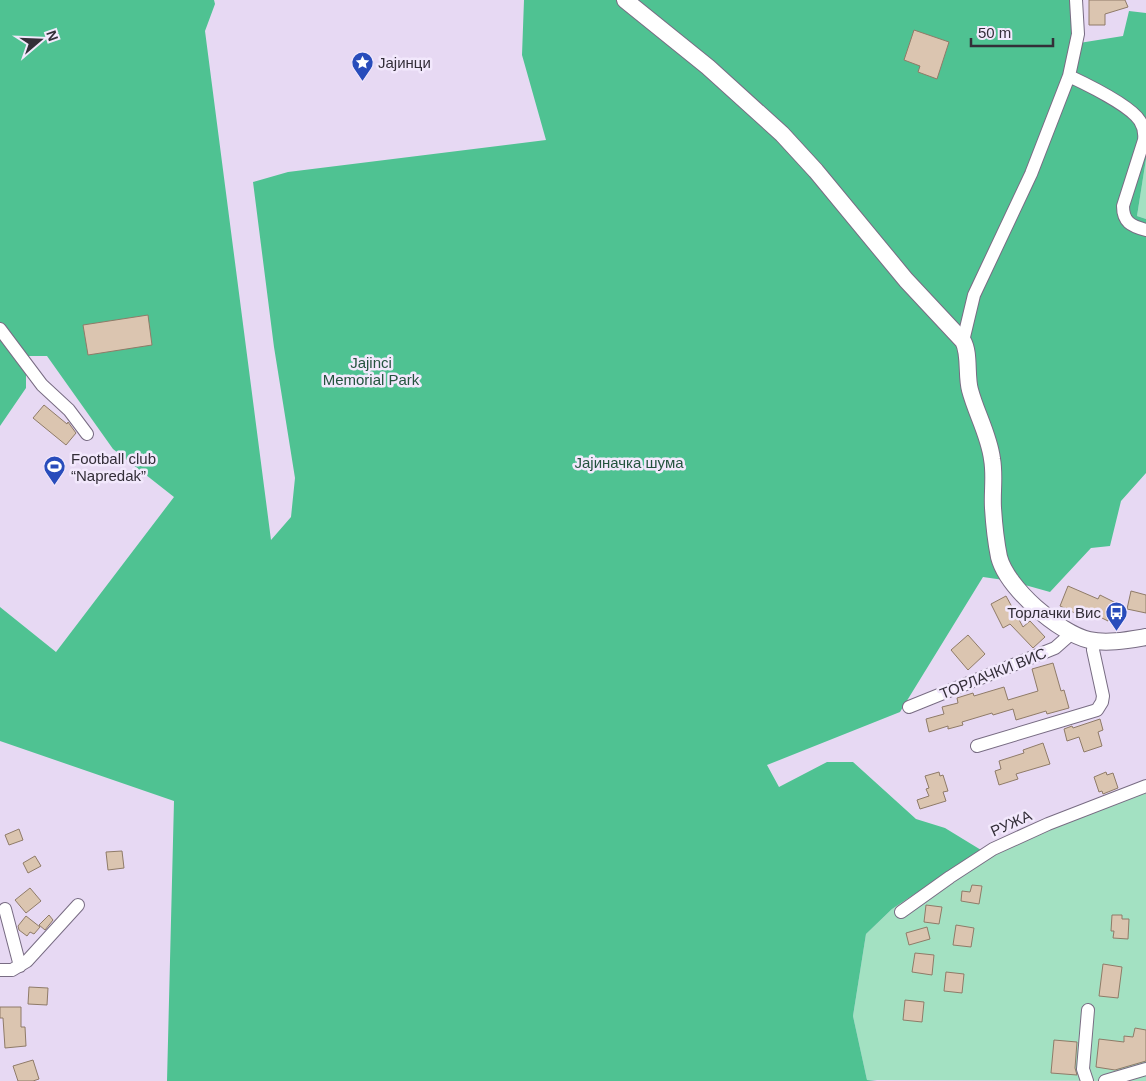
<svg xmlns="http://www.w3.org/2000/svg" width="1146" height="1081" viewBox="0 0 1146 1081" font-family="Helvetica,sans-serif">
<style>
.green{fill:#a3e1c2}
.forest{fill:#4fc292}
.building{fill:#dbc5b0;stroke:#8f7b68}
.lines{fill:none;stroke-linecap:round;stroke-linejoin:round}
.minor-casing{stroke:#786c83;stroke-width:14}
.tertiary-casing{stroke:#786c83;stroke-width:18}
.minor{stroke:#fff;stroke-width:12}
.tertiary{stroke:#fff;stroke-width:16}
.labels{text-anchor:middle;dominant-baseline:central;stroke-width:5;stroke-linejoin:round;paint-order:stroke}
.poi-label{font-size:15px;fill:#332e38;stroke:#f2e8fc;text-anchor:start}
.park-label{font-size:15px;fill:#24533e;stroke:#f2e8fc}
.street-label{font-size:15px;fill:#332e38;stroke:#f2e8fc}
</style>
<rect width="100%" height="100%" fill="#e7d9f3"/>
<path class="green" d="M1146,159V219L1137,216Z
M1146,787V1081L867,1080L853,1016L866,934L892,909L925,886L993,849Z"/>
<path class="forest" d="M0,0H214L215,4L205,31L271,540L291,517L295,478L274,347L253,182L288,172L546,140L522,55L524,0H1071L1073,44L1123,36L1129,11L1146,13V159L1137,216L1146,219V473L1121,501L1110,546L1091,548L1050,592L1011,581L983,577L900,712L767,765L779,787L827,762H853L916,819L945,828L981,850L892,909L866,934L853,1016L867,1080L877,1081H167L174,801L0,741V607L56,652L174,497L113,449L47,356H26V388L0,426Z"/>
<path class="building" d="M1089,0H1125L1128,7L1105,14V25H1089Z
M914,30L949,42L937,79L918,72L920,66L904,60Z
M148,315L152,345L88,355L83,325Z
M44,405L67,424L68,422L76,433L66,445L33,418Z
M1068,586L1098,599L1100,595L1116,603L1108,621L1080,607L1077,614L1060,606Z
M1131,591L1146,595V613L1127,609Z
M1006,596L1023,627L1030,621L1045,637L1033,648L1010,624L1003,628L991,604Z
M968,635L985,654L968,670L951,650Z
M1053,663L1061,691L1064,690L1069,708L1047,714L1046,711L1016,720L1013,709L993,715L992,713L962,722L963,725L948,729V726L929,732L926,719L944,714L942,707L958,703L957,698L973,693L974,696L1004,687L1008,700L1038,691L1032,669Z
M1100,719L1103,730L1098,732L1102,746L1084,752L1079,737L1067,741L1064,729L1072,726L1073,728Z
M1043,743L1050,764L1016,774L1018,779L999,785L995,771L1001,769L999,761L1024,753L1023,750Z
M939,772L940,776L943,775L948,791L943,792L946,801L920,809L917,800L929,796L926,789L929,788L925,776Z
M1106,772L1107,775L1113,773L1118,788L1103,794L1102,791L1099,792L1094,777Z
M19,829L23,840L9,845L5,835Z
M122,851L124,868L108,870L106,852Z
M35,856L41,866L28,873L23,863Z
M972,885L982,886L979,904L961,901L962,891L970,892Z
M30,888L41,901L26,913L15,900Z
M926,905L942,907L939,924L924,922Z
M49,915L53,920L45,930L39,925Z
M1112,915H1122V919H1129L1128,939L1113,938L1114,931H1111Z
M26,916L40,927L34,934L30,932L27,936L19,930L18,926Z
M956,925L974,928L971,947L953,945Z
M927,927L930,939L909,945L906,933Z
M915,953L934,955L932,975L912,972Z
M1103,964L1122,967L1118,998L1099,996Z
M946,972L964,974L962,993L944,991Z
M29,987L48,988L47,1005L28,1004Z
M905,1000L924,1002L922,1022L903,1020Z
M0,1007H21V1027H25L26,1046L5,1048L3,1018H0Z
M1135,1028L1146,1030V1061L1115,1070L1096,1067L1099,1039L1124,1042V1036L1133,1037Z
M1054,1040L1077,1042L1075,1068L1077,1075L1051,1073Z
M33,1060L39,1079L33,1081H18L13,1066Z"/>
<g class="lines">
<defs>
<path id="minor" d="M1069,76C1086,84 1131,106 1140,121C1143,126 1145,133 1144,140L1123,206C1123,222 1131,226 1146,230
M0,329L42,385L69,410L87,434
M963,341L974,295L1031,174L1069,76L1078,34L1076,0
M909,707L1055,648L1072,633
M977,746L1097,710L1102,702L1103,696L1093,650L1094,641
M5,909L20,966
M901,912L950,877L993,849L1048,824L1146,786
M0,970H12L27,961L78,905
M1087,1081L1083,1069L1088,1010
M1105,1081L1146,1069"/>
<path id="tertiary" d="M625,0L708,67L782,134L816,171L906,280L963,341C970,353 966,376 970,390C976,413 989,435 992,459C995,475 992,492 993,508C994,524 996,542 999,557C1007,588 1059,633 1089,640C1107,644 1128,640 1146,637"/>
</defs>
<use href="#minor" class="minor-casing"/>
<use href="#tertiary" class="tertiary-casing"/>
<use href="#minor" class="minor"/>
<use href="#tertiary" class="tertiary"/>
</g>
<defs>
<symbol id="sight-pin" viewBox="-11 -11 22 30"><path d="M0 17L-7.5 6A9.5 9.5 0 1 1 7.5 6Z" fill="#284cbb" stroke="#f2e8fc"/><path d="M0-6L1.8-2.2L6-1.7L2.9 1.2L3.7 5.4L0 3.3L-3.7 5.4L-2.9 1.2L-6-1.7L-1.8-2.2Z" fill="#fff"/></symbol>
<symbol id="stadium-pin" viewBox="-11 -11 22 30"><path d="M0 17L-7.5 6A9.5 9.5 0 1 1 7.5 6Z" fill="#284cbb" stroke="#f2e8fc"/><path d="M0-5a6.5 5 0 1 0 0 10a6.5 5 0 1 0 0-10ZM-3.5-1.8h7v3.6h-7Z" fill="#fff"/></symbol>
<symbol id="bus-pin" viewBox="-11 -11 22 30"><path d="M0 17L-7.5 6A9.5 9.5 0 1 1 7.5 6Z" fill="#284cbb" stroke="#f2e8fc"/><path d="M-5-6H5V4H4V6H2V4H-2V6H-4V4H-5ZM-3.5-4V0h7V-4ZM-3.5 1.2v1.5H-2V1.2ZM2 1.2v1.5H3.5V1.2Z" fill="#fff"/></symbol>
</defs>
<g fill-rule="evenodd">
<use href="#sight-pin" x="350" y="50" width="25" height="34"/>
<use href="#stadium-pin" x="42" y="454" width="25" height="34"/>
<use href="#bus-pin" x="1104" y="600" width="25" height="34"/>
</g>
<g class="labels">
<g class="poi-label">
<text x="378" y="62">Јајинци</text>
<text x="71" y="458">Football club<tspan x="71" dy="17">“Napredak”</tspan></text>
<text x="1101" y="612" text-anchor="end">Торлачки Вис</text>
</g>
<g class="park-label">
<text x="371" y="362">Jajinci<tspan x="371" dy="17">Memorial Park</tspan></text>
<text x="629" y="462">Јајиначка шума</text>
</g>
<g class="street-label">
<text transform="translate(993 673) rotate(-22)">ТОРЛАЧКИ ВИС</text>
<text transform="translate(1011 823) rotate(-24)">РУЖА</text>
</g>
</g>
<g transform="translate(40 40) rotate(71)" stroke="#f2e8fc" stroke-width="4" paint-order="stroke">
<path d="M0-4L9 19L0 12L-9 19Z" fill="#332e38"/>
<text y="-8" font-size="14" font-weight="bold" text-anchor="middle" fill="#332e38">N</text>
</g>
<path d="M971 38v8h82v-8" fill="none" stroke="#332e38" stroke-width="2.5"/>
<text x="978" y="38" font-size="15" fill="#332e38" stroke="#f2e8fc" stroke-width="4" paint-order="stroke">50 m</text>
</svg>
